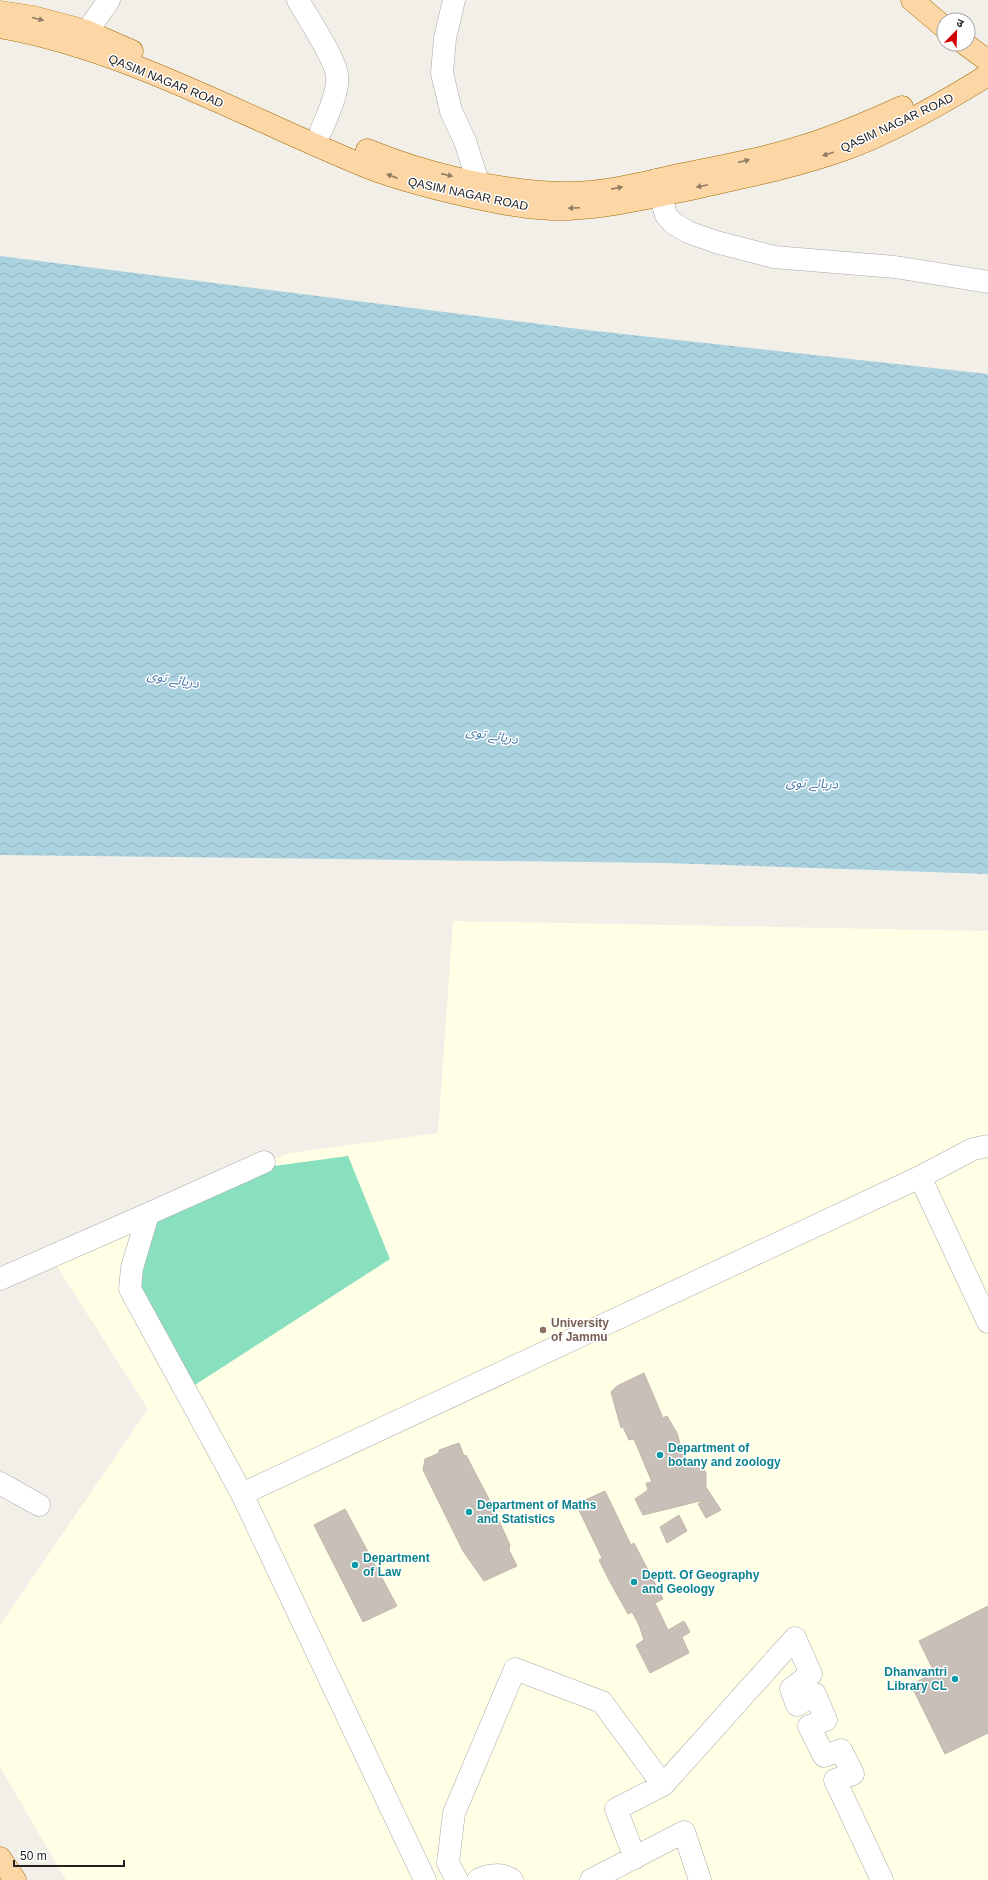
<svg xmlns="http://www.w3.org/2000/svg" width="988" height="1880" viewBox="0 0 988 1880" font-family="Arial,'Noto Sans Arabic','Noto Sans Devanagari',sans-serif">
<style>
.education{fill:#ffffe5}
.pitch{fill:#88e0be}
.water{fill:url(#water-waves)}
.building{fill:#c7bfb8;stroke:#c4b6ab}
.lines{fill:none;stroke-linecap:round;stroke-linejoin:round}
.minor-casing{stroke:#a9a9a9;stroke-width:23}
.major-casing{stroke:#a06b00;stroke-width:23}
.minor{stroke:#fff;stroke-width:22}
.major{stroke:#fcd6a4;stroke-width:22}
.oneway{fill:#8f7c63}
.education-dot{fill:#8d6e63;stroke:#fff;stroke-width:1.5}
.culture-dot{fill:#0f9aa8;stroke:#fff;stroke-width:1.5}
.labels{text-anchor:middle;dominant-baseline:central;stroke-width:3;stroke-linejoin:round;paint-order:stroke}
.street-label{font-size:12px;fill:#222;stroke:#fff}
.education-label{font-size:12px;font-weight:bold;fill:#785e54;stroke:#fff;text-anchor:start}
.culture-label{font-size:12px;font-weight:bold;fill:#0d838f;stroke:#fff;text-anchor:start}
.water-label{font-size:13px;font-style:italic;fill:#4a7aab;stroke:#fff}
</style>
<defs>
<pattern id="water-waves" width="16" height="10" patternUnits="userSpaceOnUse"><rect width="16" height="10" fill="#aad3df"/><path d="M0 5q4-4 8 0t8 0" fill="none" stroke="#92b5bf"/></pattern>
</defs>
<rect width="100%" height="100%" fill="#f2efe9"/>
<path class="education" d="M453,921L988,931V1880H66L0,1767V1625L148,1409L47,1251L132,1209L290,1153L438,1133Z"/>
<path class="pitch" d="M348,1156L390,1259L184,1392L119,1284L138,1220L274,1166Z"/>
<path class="water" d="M0,256L587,330L988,374V874L666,863L0,855Z"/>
<path class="building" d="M644,1373L663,1418L667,1416L677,1433L686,1465L695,1462L696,1464L700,1463L706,1473V1487L721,1510L706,1518L698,1504L704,1500L643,1515L635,1499L648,1490L646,1483L652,1482L634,1439L629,1440L623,1427L621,1428L611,1392L617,1386Z
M459,1443L464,1456L466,1455L492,1505L510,1545L509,1550L517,1566L484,1581L463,1551L423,1470L425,1459L439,1453V1450Z
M605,1491L631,1545L634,1543L663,1599L655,1603L668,1630L684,1621L690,1632L682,1637L689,1653L650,1673L636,1645L644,1640L639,1625L632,1612L628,1614L610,1582L599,1560L602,1558L576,1504Z
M345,1509L397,1606L363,1622L314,1525Z
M679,1515L687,1531L667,1543L660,1527Z
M988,1606V1733L945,1754L911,1685L934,1672L919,1641Z"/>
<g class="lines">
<defs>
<path id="minor" d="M298,0C307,17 336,59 337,76C339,92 327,116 321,131
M454,0L445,38L442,73L451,111L465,141L478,182
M77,46L109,0
M656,180L666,215L673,223L688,232L716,242L774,257L895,267L988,282
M920,1177L973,1149L988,1146
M148,1214L264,1162
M0,1279L148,1214L132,1268L130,1289L242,1494
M0,1483L39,1505
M663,1785L795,1638L811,1674L791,1689L797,1705L815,1694L826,1720L809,1726L824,1756L841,1750L853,1774L835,1780L882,1880
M425,1880L242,1494L920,1177L988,1322
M457,1880L448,1863L454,1813L515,1669L602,1702L663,1785L616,1809L635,1858
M478,1880C488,1874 503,1873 512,1880
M591,1880L684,1832L700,1880"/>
<path id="major" d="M912,0L944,27
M0,12L33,17L86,31L132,51
M0,27C127,49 248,119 367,167C400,180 433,188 468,196C495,202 523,208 551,209C596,210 641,199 686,190C739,178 792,168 843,150C893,132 943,103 988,75
M965,44L988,61
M367,150C425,174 504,193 567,193C603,193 639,184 674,176C718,167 764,159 807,145C839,135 871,121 902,107
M0,1858L15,1880"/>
</defs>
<use href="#minor" class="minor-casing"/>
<use href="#major" class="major-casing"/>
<use href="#minor" class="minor"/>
<use href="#major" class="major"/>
</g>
<defs><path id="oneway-solid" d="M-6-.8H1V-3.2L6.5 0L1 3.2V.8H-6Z"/></defs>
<g class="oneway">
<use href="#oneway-solid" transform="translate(38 19) rotate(14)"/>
<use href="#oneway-solid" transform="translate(828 154) rotate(163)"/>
<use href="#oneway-solid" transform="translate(744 161) rotate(-13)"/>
<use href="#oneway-solid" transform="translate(447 175) rotate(13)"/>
<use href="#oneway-solid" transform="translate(392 176) rotate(-159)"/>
<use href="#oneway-solid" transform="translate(702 186) rotate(168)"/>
<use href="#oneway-solid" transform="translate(617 188) rotate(-11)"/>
<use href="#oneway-solid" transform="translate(574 208) rotate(178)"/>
</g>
<circle class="education-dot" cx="543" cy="1330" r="4"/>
<g class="culture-dot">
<circle cx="660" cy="1455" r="4"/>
<circle cx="469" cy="1512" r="4"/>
<circle cx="355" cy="1565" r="4"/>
<circle cx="634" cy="1582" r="4"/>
<circle cx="955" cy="1679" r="4"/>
</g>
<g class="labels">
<g class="street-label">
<text transform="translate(166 81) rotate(22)">QASIM NAGAR ROAD</text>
<text transform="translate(897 123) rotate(-25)">QASIM NAGAR ROAD</text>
<text transform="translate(468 194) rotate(12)">QASIM NAGAR ROAD</text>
</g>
<g class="education-label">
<text x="551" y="1323">University<tspan x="551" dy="14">of Jammu</tspan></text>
</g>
<g class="culture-label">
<text x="668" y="1448">Department of<tspan x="668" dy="14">botany and zoology</tspan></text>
<text x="477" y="1505">Department of Maths<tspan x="477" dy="14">and Statistics</tspan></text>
<text x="363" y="1558">Department<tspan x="363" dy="14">of Law</tspan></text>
<text x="642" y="1575">Deptt. Of Geography<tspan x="642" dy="14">and Geology</tspan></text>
<text x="947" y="1672" text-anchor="end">Dhanvantri<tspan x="947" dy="14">Library CL</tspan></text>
</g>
<g class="water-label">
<text transform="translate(173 679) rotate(10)">دریائے توی</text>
<text transform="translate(492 735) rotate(10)">دریائے توی</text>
<text transform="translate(812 783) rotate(2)">دریائے توی</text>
</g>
</g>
<g transform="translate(956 32) rotate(23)"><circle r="19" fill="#ffffff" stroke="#a7a7a7"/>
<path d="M0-3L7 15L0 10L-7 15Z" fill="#d40000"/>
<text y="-6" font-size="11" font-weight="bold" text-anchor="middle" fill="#222222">उ</text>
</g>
<path d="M14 1860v6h110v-6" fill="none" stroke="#222222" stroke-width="2"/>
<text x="20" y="1860" font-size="12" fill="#222222" stroke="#ffffff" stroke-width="3" paint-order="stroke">50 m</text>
</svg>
